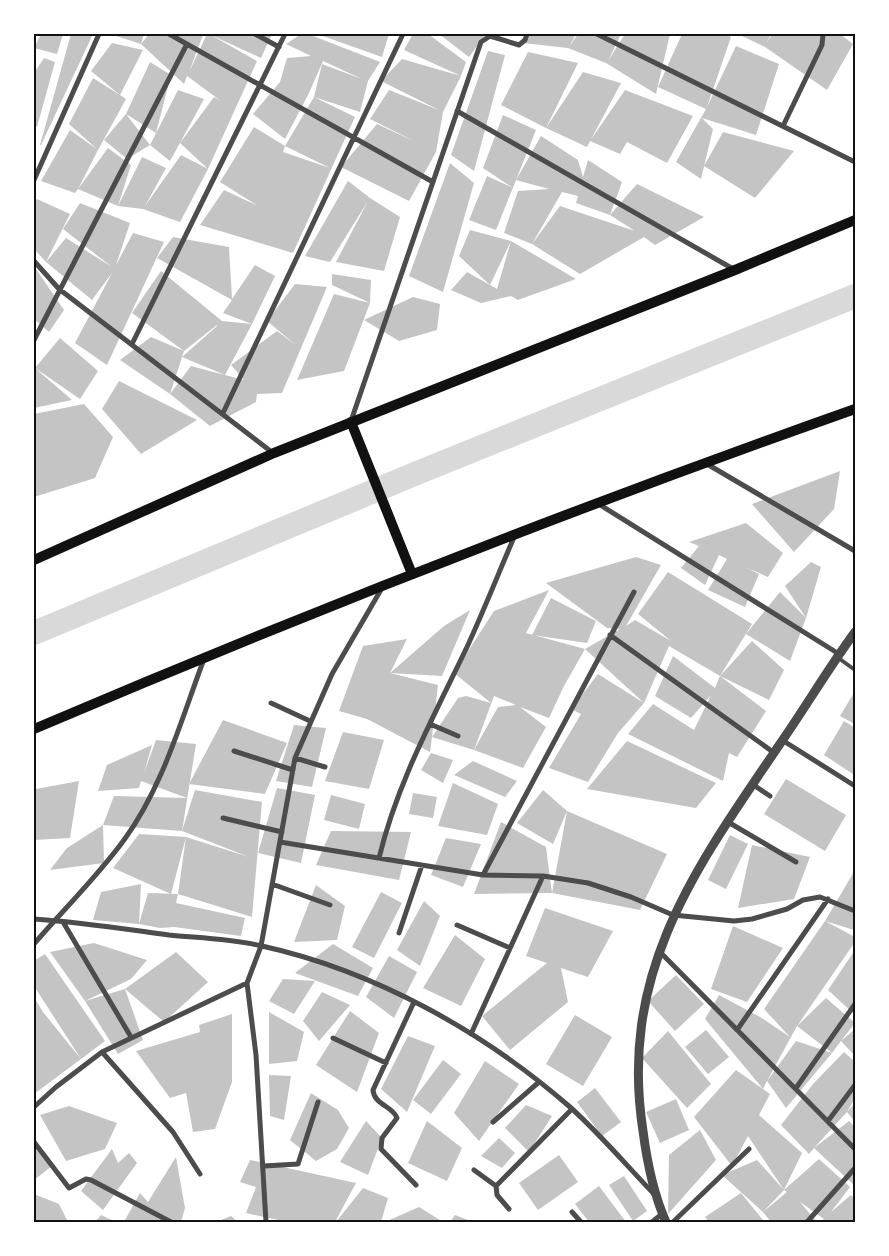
<svg xmlns="http://www.w3.org/2000/svg" width="889" height="1256" viewBox="0 0 889 1256" font-family="'Noto Sans',sans-serif">
<style>
.lines{fill:none;stroke-linecap:round;stroke-linejoin:round}
.canal{stroke:#d9d9d9;stroke-width:24}
.building{fill:#c4c4c4;fill-rule:evenodd}
.service{stroke:#4c4c4c;stroke-width:4}
.minor{stroke:#4c4c4c;stroke-width:5}
.tertiary{stroke:#4c4c4c;stroke-width:9}
.secondary{stroke:#111;stroke-width:10}
.neatline{fill:none;stroke:#111;stroke-width:2}
</style>
<rect width="100%" height="100%" fill="#fff"/>
<g class="lines">
<path class="canal" d="M34,633L417,473L855,296"/>
</g>
<path class="building" d="M41,34H63L57,54L34,48Z
M71,34H93L41,145H40Z
M110,34H144L141,44Z
M149,34L203,35L189,72L207,34H272L261,58L211,35L257,61L208,169L180,143L214,97L221,101L187,76L184,84L141,44Z
M301,34H308L380,62L368,81L360,112L314,97L322,64L362,79L323,61L309,93L285,139L253,114L280,82L287,58L311,56L286,44Z
M317,34H389L382,57Z
M413,34H428L466,62L461,76L443,112L436,152L409,201L341,167L377,124L416,142L370,119L389,90L439,110L381,81L402,59L461,76L404,50Z
M439,34H486L469,57Z
M525,34H576L569,47L578,34H621L608,61L625,34H670L656,94L606,63L568,48L523,43Z
M682,34H725L731,37L707,107L736,46L779,64L756,135L702,118L713,129L701,179L676,162L706,109L658,87Z
M738,34H771L766,44L772,34H840L853,44L827,90L765,47Z
M112,43L143,50L120,95L126,99L98,150L69,124L93,78L120,95L91,71Z
M488,51L505,55L474,171L451,155Z
M528,52L578,63L546,128L583,72L621,83L587,147L546,128L501,105Z
M44,58L55,62L37,127L34,125V73Z
M150,62L171,75L156,133L126,114Z
M178,90L204,99L170,161L150,145Z
M625,90L693,116L667,163L627,142L620,154L590,141Z
M314,97L355,117L293,253L200,225L224,190L258,206L220,182L254,127L285,146ZM285,146L330,168L283,152Z
M126,114L150,145L127,159L104,140Z
M503,115L536,130L516,180L541,136L578,160L583,177L588,160L622,182L610,215L576,203L578,196L562,192L532,244L504,233L518,191L549,189L516,180L496,230L469,220L487,176L513,188L483,168Z
M70,130L98,150L78,189L108,148L131,165L118,206L78,189L75,193L41,181Z
M723,132L794,151L755,198L704,166Z
M181,155L208,169L180,222L143,209L118,206L142,157L166,168L145,206Z
M450,163L474,183L443,292L409,276Z
M348,181L370,198L400,217L384,271L336,262L368,201L330,262L305,256Z
M637,184L704,217L655,245L644,237L580,274L532,244L560,206L635,231L610,215Z
M37,199L70,214L46,262L66,238L112,267L63,229L80,203L130,223L116,265L133,233L164,242L107,365L75,343L112,273L92,300L46,262L34,249V204Z
M470,230L511,241L490,285L459,256Z
M173,237L229,247L232,299L255,265L275,276L252,324L225,375L244,380L231,365L277,331L296,345L267,321L295,284L327,287L282,393L257,394L256,402L210,426L170,394L120,360L151,337L184,351L132,313L161,271L222,321L252,324L223,313L232,300L157,258ZM217,325V326L182,357L184,351ZM182,357L225,375L191,366L170,394Z
M511,241L576,279L518,300L511,296L481,303L451,290L467,272L497,289Z
M34,266L64,310L49,332L34,319Z
M332,274L371,280L370,303L332,285Z
M334,294L370,303L344,371L297,380Z
M413,297L440,304L437,330L399,341L364,320Z
M60,338L98,371L80,399L35,368L72,400L34,408V369L35,368Z
M119,381L197,420L141,454L102,409Z
M84,404L113,437L95,478L34,497V414Z
M840,471L834,509L794,552L752,504Z
M746,523L783,553L768,577L745,567L759,574L745,607L708,590L727,559L719,555L705,585L681,568L699,546L689,542Z
M636,557L661,565L626,626L635,620L671,641L638,614L668,572L752,624L720,676L752,641L784,670L769,700L720,676L766,711L737,757L729,753L723,781L628,734L653,704L694,730L711,695L691,718L655,696L673,656L715,688L720,676L669,646L644,703L585,649L620,629L607,628L546,583Z
M811,562L821,567L806,618L785,586Z
M549,590L526,633L585,649L564,686L549,718L520,707L546,727L523,768L474,750L498,707L516,705L494,696L474,750L432,737L430,752L367,719L339,711L363,646L407,639L390,673L444,626L470,610L442,676L390,673L438,685L432,737L458,698L466,696L491,703L454,673L494,611Z
M780,592L806,618L790,661L746,634Z
M551,598L596,621L587,643L532,635Z
M598,674L644,703L618,733L588,782L549,768L581,714L571,709Z
M855,691V724L840,716Z
M223,720L287,743L265,794L189,784Z
M844,721L855,728V770L853,774L824,755Z
M294,725L326,728L312,787L276,781Z
M343,732L384,740L369,789L325,781Z
M156,740L196,744L182,831L103,825L114,796L187,798L141,781L139,788L98,791L107,765L152,745L144,773Z
M627,741L716,783L696,808L587,789Z
M431,753L453,760L443,783L421,770Z
M473,761L517,781L505,797L454,775Z
M786,779L846,815L825,851L764,814Z
M79,781L70,838L34,840V796L36,789Z
M453,783L498,804L487,835L438,826Z
M277,788L315,795L301,863L258,853Z
M195,790L262,802L252,917L178,894L186,837L249,857L182,831Z
M543,790L567,811L553,844L517,823Z
M413,793L437,797L433,818L409,814Z
M331,795L365,804L359,829L324,820Z
M567,811L667,854L640,910L552,893Z
M501,822L546,847L552,893L474,894Z
M103,825L104,863L50,870L67,848Z
M331,831L411,832L399,880L316,865Z
M139,834L186,837L171,894L113,868Z
M730,835L748,844L726,889L708,880Z
M446,838L481,844L463,887L431,875Z
M752,845L810,857L794,899L738,908Z
M855,870V926L854,930L825,921Z
M141,884L139,924L93,920L101,892Z
M316,885L345,906L337,940L294,942Z
M381,892L402,903L374,958L352,947Z
M148,893L178,894L176,903L245,918L241,936L174,927L160,928L139,924Z
M424,901L440,916L420,966L397,950Z
M545,908L613,931L588,977L561,968L568,1002L510,1050L482,1016L547,963L526,956Z
M825,921L855,937V942L797,1026L826,998L855,1023L841,1041L855,1029V1056L841,1041L832,1053L797,1026L767,1081L796,1041L832,1053L786,1108L767,1081L763,1089L705,1019L719,995L760,1017L790,1037L764,1009Z
M733,926L783,948L747,1002L711,989Z
M455,935L485,959L461,1006L423,988Z
M94,943L147,960L131,979L85,1001L125,989L143,1040L118,1054L85,1001L50,952Z
M333,944L373,968L358,996L295,973Z
M855,950V1015L828,990Z
M176,952L208,982L164,1022L125,989Z
M45,954L105,1041L81,1059L34,986V961Z
M389,956L417,972L394,1018L366,997Z
M676,975L704,1004L675,1031L648,1001Z
M283,979L315,981L294,1014L269,1001Z
M322,992L350,1005L319,1041L303,1021Z
M34,997L43,1012L81,1059L34,1094Z
M350,1011L379,1033L357,1092L316,1065Z
M269,1012L304,1032L297,1061L269,1064Z
M232,1014V1082L215,1129L193,1132L186,1093L170,1098L136,1051L200,1032L199,1025Z
M575,1015L612,1037L583,1086L546,1064Z
M706,1030L729,1057L708,1074L685,1047Z
M668,1031L711,1084L687,1108L642,1058Z
M408,1036L435,1046L407,1112L381,1089Z
M844,1052L855,1062V1098L847,1112L855,1103V1122L847,1112L814,1148L849,1121L855,1127V1186L814,1148L809,1154L781,1125L813,1084Z
M443,1060L461,1074L431,1114L413,1100Z
M485,1061L519,1084L479,1141L454,1113Z
M736,1070L770,1094L759,1115L802,1153L784,1190L819,1159L850,1187L831,1212L851,1195L855,1199V1222H820L824,1219L800,1202L817,1222H771L763,1212L787,1192L784,1190L763,1212L722,1175L757,1160L784,1190L748,1136L732,1166L694,1117Z
M269,1075L291,1076L284,1120L270,1116Z
M595,1088L621,1122L602,1136L577,1102Z
M311,1093L338,1110L349,1128L337,1149L316,1161L290,1140Z
M676,1099L689,1130L660,1143L646,1112Z
M526,1105L552,1116L529,1152L505,1128Z
M69,1106L117,1123L105,1149L66,1161L40,1115Z
M366,1121L382,1138L368,1175L340,1162Z
M427,1121L462,1148L447,1181L408,1163Z
M700,1130L716,1160L668,1214L669,1155Z
M499,1138L515,1153L502,1168L481,1156Z
M34,1142L52,1166L34,1180Z
M112,1149L118,1163L129,1153L137,1163L103,1210L81,1191Z
M559,1155L578,1182L538,1210L519,1183Z
M176,1157L185,1208L181,1222H124L140,1193L148,1202Z
M250,1160L356,1183L335,1222H288L246,1213L256,1187L240,1182Z
M624,1176L647,1211L633,1221L609,1185Z
M599,1186L626,1222H589L575,1204Z
M363,1188L388,1198L381,1222H336Z
M741,1193L763,1220L761,1222H709L705,1217Z
M34,1194L59,1204L68,1222H34Z
M419,1207L443,1222H385Z
M101,1215L116,1222H95Z
M455,1215L473,1222H450Z
M231,1216L238,1222H216Z"/>
<g class="lines">
<path class="service" d="M837,657L855,670"/>
<path class="minor" d="M169,34L433,182
M255,34L279,47
M597,34L855,162
M457,111L735,270
M783,126L822,45L823,34
M34,180L99,34
M34,261L59,289L273,453
M34,340L187,44
M132,344L285,34
M223,413L403,34
M351,421L481,42L490,36L519,45L525,40L527,34
M707,464L855,551
M597,503L839,654
M610,635L773,752
M271,703L310,721
M430,724L458,736
M782,740L855,786
M234,751L293,770
M295,758L325,767
M752,784L770,796
M223,818L282,832
M728,822L796,862
M280,842L483,875L543,876L588,883L631,897L673,915L734,921L752,919L787,909L803,900L820,897L855,911
M379,858C397,783 434,716 467,647C484,610 499,572 515,535
M483,875L634,592
M272,884L330,905
M34,919C79,922 124,929 169,935C199,938 232,939 262,946C375,971 484,1032 570,1107C600,1134 627,1166 654,1194
M63,922L131,1037
M457,925L510,948
M399,933L422,865
M34,944C63,910 97,877 124,840C163,787 181,720 204,659
M660,952L855,1149
M414,1002L373,1090C374,1105 393,1106 397,1118L382,1138L381,1149L416,1185
M737,1030L828,899
M471,1034L543,876
M333,1038L386,1063
M102,1052L173,1132L200,1174
M796,1088L855,1004
M34,1107L56,1087L102,1052L247,983
M828,1121L855,1085
M493,1122L539,1082
M34,1142L69,1188L86,1179L91,1180L171,1222
M264,1166L298,1164L318,1102
M474,1170L496,1186
M509,1209L497,1195L496,1186L572,1109
M572,1212L581,1222
M266,1222L256,1055L247,983L261,946L295,758L332,674L382,588
M652,1222L662,1214
M673,1222L749,1149
M807,1222L855,1168"/>
<path class="tertiary" d="M666,1222C653,1193 647,1162 643,1131C618,969 698,865 784,738C808,703 830,666 855,632"/>
<path class="secondary" d="M351,422L412,574
M34,560L274,453L735,270L855,220
M34,729C304,614 578,507 855,409"/>
</g>
<rect width="889" height="1256" fill="none" stroke="#ffffff" stroke-width="70"/>
<rect x="35" y="35" width="819" height="1186" class="neatline"/>
</svg>
